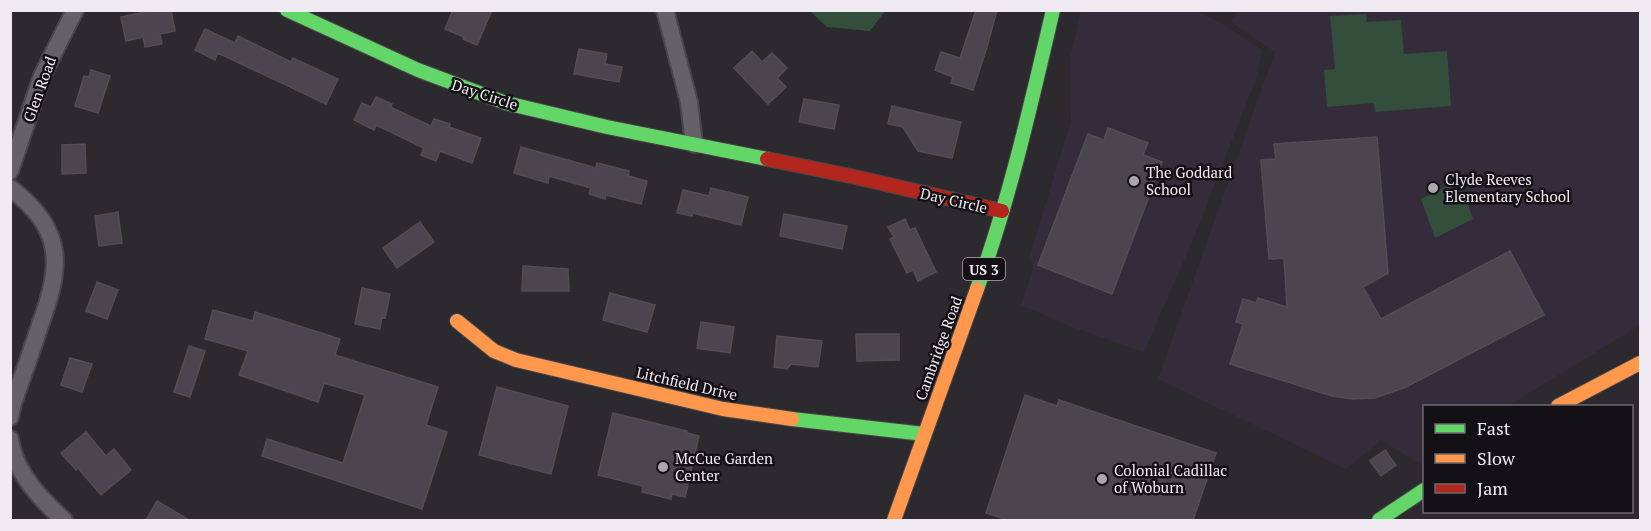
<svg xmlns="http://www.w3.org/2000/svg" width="1651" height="531" viewBox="0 0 1651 531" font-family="'PT Serif',serif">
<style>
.built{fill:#352c3b}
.green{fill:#334e3b}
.building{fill:#4a454f;stroke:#514e53;stroke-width:1.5}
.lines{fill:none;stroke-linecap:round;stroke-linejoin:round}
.street-casing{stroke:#49464b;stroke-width:20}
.fast-casing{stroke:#49464b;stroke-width:16}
.slow-casing{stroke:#49464b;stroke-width:16}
.jam-casing{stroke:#49464b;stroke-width:16}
.street{stroke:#646266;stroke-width:16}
.fast{stroke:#63d668;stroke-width:14}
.slow{stroke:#ff974d;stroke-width:14}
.jam{stroke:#b3261e;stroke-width:14}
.poi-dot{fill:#aba7ae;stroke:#141116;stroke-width:2}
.labels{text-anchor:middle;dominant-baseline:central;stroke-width:5;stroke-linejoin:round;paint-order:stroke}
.shield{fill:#141116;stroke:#ada9b0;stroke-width:1.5}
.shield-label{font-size:14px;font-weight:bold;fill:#efeaf2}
.street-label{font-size:15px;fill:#efeaf2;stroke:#141116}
.poi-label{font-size:15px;fill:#efeaf2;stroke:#141116;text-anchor:start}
</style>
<rect width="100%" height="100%" fill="#2d2a2f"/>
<path class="built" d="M1081,11H1196L1224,25L1262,50L1256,79L1192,242L1144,352L1072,327L1021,305L1034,267L1029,258L1071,121L1070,58Z
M1237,11H1640V325L1508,406H1424V462L1421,465L1381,440L1346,469L1158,379L1275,52L1231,22Z"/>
<path class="green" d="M810,11V10L885,11L870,31L827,27Z
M1366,14L1367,22L1401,20L1404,54L1447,51L1451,106L1375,112L1374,103L1327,107L1324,70L1335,69L1330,16Z
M1460,180L1473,219L1435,238L1421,199Z"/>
<path class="building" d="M153,10H171L175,31L160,34L162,44L145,47L143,37L126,41L121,17Z
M453,10H492L477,45L463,39L464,37L445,29Z
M976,10H997L987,47L973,90L951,83L953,77L935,70L941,52L960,58Z
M205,29L235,43L238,36L291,62L293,58L338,79L326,104L218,53L215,60L195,50Z
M579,49L607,54L605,64L622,67L619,82L574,74Z
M752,51L762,62L772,53L787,68L777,78L786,87L768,104L734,68Z
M91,70L110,76L98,113L75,106L84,76L89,77Z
M376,97L392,104L390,107L431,126L434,119L450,124L449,127L481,138L472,163L440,151L436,161L421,155L424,148L376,125L374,130L354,120L362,103L371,107Z
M804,99L839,105L834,129L799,122Z
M892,106L961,122L952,158L918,151L903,127L888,124Z
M1108,128L1148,143L1143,155L1162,162L1112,294L1038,265L1088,134L1104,140Z
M1377,137L1388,273L1363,287L1381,319L1510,251L1544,315L1406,387L1375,398L1353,399L1332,396L1230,364L1243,324L1236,322L1243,299L1256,303L1258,298L1287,307L1284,258L1269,259L1261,160L1276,159L1274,144Z
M85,144L86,173L62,174V145Z
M521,147L596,168L597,163L629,171L628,176L647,181L641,204L606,195L605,199L589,194L591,188L549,176L548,183L514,173Z
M711,188L748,197L741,225L693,213L692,216L677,213L683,190L709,196Z
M118,212L122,243L99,246L95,216Z
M784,214L847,226L842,249L780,236Z
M905,219L910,230L915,228L936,272L918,281L913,270L907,273L890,239L894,237L888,227Z
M420,222L434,242L397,268L383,248Z
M523,266L568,269L569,291H522Z
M97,282L118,290L107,319L86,311Z
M362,288L390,294L385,318L382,317L380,329L355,324Z
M610,293L655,305L647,332L603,320Z
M213,310L253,321L255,312L340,339L335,355L438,387L426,425L447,432L422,509L262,456L267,439L343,463L365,395L324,383L318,402L239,375L248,351L205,339Z
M701,322L734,327L730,353L697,348Z
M856,334H899V360L857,361Z
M777,336L822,341L818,367L791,364L787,369L774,367Z
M189,346L205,351L190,397L174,392Z
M70,358L92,364L82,392L61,385Z
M497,387L568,406L551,474L479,455Z
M1025,395L1057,406L1059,400L1216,453L1193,520H1008L986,513Z
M613,413L687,431V433L699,436L685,497L672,494L671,499L642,492L643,486L598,475Z
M86,432L106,456L114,449L131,470L101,495L78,468L76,470L61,453Z
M1385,450L1396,465L1381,476L1370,461Z
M157,501L189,520H146Z"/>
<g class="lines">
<defs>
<path id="street" d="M665,10L689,102L694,144
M10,171L42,76L75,10
M10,188C67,231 61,268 39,328C31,353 22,378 13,403L10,417
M10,439C14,471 41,500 64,520"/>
<path id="fast" d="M287,10L418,70L506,103L607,127L767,159
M977,289C1010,198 1031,104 1053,10
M792,419L924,434
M1379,520L1424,490"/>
<path id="slow" d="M457,321L494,351L516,360L723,409L792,419
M1558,406L1640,363
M894,520L977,289"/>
<path id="jam" d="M767,159L855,177L1002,211"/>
</defs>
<use href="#street" class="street-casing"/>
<use href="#fast" class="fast-casing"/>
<use href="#slow" class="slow-casing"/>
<use href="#jam" class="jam-casing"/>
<use href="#street" class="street"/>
<use href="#fast" class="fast"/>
<use href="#slow" class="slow"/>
<use href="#jam" class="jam"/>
</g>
<g class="poi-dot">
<circle cx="1134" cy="181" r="6"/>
<circle cx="1433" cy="188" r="6"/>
<circle cx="663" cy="467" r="6"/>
<circle cx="1102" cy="479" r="6"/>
</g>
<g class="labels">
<rect class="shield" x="963" y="258" width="42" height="22" rx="4.5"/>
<g class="shield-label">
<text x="984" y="269">US 3</text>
</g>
<g class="street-label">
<text transform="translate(39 89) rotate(-70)">Glen Road</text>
<text transform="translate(485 94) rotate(18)">Day Circle</text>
<text transform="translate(954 200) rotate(13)">Day Circle</text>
<text transform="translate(938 348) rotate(-70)">Cambridge Road</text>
<text transform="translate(687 383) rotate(13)">Litchfield Drive</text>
</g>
<g class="poi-label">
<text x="1146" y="172">The Goddard<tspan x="1146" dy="17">School</tspan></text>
<text x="1445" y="179">Clyde Reeves<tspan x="1445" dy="17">Elementary School</tspan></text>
<text x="675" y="458">McCue Garden<tspan x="675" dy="17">Center</tspan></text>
<text x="1114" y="470">Colonial Cadillac<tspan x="1114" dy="17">of Woburn</tspan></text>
</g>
</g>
<rect width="1651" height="531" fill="none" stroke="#efeaf2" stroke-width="24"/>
<rect x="1423" y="405" width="210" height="108" fill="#141116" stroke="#6c686e" stroke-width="1.5"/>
<rect x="1435" y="424" width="30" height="9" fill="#63d668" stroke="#6c686e" stroke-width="1.5"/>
<text x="1477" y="435" font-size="18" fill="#efeaf2">Fast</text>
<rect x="1435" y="454" width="30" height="9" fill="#ff974d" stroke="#6c686e" stroke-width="1.5"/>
<text x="1477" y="465" font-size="18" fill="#efeaf2">Slow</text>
<rect x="1435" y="484" width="30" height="9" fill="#b3261e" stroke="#6c686e" stroke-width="1.5"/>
<text x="1477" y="495" font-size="18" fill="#efeaf2">Jam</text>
</svg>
